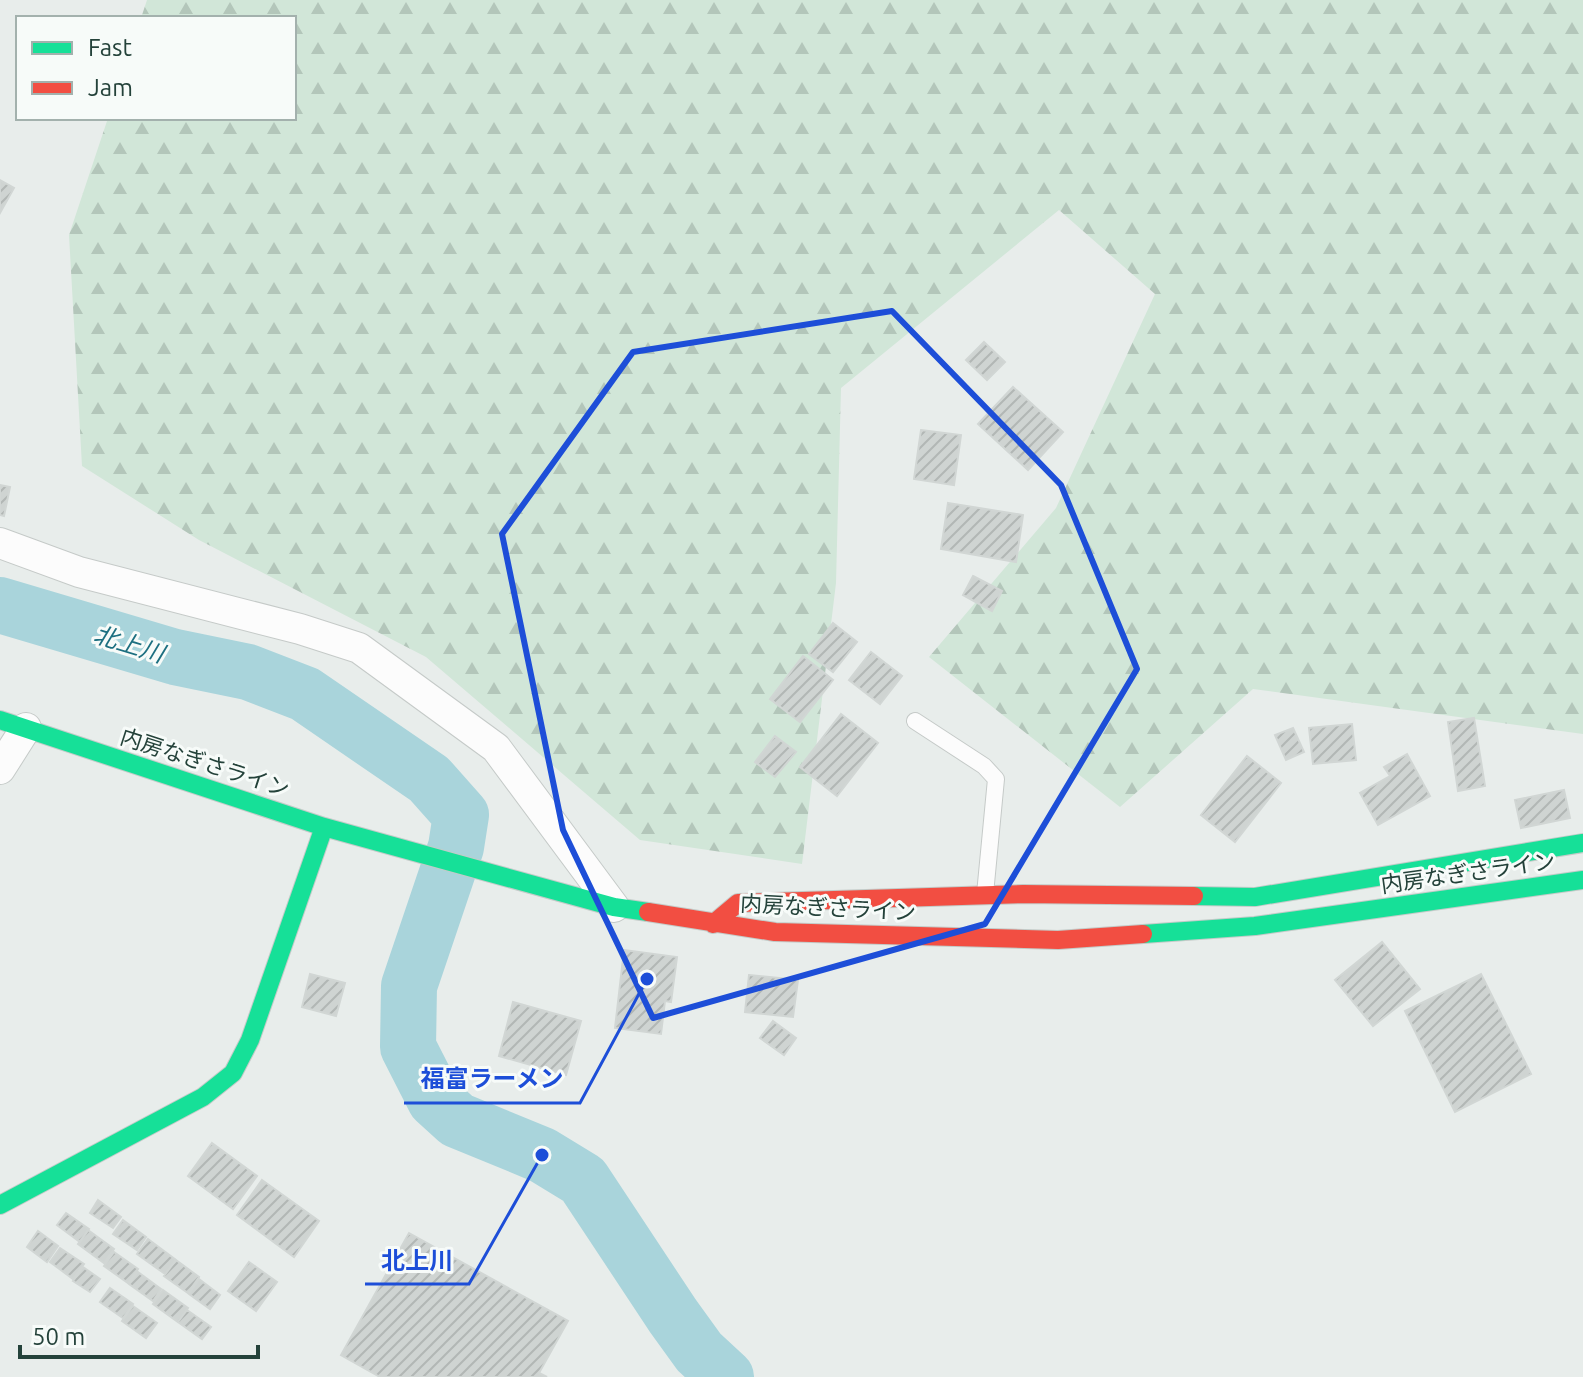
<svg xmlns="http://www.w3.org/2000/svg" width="1583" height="1377" viewBox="0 0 1583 1377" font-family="Ubuntu,'Noto Sans JP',sans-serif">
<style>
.forest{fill:url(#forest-firs)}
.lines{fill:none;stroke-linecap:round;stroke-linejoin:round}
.river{stroke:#a9d4db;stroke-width:56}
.building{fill:url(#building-hatch);stroke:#d1d6d4;stroke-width:2}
.lane-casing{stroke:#c5cac8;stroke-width:18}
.street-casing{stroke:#c5cac8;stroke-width:32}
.fast-casing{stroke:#c3cbc8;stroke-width:20}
.jam-casing{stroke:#c3cbc8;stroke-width:20}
.lane{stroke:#fcfcfc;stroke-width:16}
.street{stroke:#fcfcfc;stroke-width:30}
.fast{stroke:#16e098;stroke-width:18}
.jam{stroke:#f24e42;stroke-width:18}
.marked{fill:none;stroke:#1d4ed8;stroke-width:6;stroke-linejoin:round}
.labels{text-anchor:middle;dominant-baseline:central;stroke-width:6;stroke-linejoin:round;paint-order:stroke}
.street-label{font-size:22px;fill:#24423a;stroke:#f7fbf9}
.water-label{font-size:24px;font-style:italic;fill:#1c6f80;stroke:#f7fbf9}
.leader{fill:none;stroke:#1d4ed8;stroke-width:3}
.callout-dot{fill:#1d4ed8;stroke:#f7fbf9;stroke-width:3}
.callout-label{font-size:24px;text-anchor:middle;font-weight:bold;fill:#1d4ed8;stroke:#f7fbf9;stroke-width:6;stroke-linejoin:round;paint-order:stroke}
</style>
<defs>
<pattern id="forest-firs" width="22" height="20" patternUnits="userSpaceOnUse" patternTransform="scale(2)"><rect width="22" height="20" fill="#d1e6d8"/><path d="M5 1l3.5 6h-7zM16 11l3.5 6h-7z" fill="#b3c6ba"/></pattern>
<pattern id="building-hatch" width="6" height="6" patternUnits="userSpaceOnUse" patternTransform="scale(2)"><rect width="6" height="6" fill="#cfd4d2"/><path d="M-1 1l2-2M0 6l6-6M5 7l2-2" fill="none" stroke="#b2b7b5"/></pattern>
</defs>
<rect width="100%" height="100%" fill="#e8edeb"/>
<path class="forest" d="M147,0H1583V734L1253,689L1120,807L929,657L1056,508L1155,294L1059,210L841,388L836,583L802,864L640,840L426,657L199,540L82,466L69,235L108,118H294V18H141Z"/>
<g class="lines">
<path class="river" d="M0,605L175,657L248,672L305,694L429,779L461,815L456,847L409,986L408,1047L435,1100L457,1120L542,1155L583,1180L673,1316L699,1352L726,1377"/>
</g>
<path class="building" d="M0,180L14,188L0,213Z
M984,342L1005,362L987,380L966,360Z
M1013,387L1063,432L1028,470L978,424Z
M921,430L961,435L954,485L914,479Z
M0,485L10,487L4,516L0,515Z
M948,503L1023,515L1016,562L941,549Z
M973,576L1002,591L992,611L963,595Z
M833,623L857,642L833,672L809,654Z
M871,652L902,676L880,704L849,680Z
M803,656L833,680L800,722L770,699Z
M841,714L878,743L837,796L800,767Z
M1474,718L1485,786L1458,791L1448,722Z
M1352,724L1356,760L1313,764L1309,728Z
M1293,728L1304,752L1286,760L1275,735Z
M775,736L796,752L775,777L755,762Z
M1407,754L1430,796L1378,825L1360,793L1390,776L1384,767Z
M1247,756L1281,783L1235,842L1201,815Z
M1564,790L1570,818L1521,828L1515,800Z
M1382,942L1420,989L1373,1026L1335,980Z
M624,950L677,957L671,1002L665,1001L661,1034L615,1028Z
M310,974L345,983L336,1016L302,1007Z
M1481,974L1531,1074L1455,1112L1405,1011Z
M749,975L798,980L793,1017L745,1012Z
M513,1002L581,1021L566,1075L499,1056Z
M773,1021L796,1038L784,1055L760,1038Z
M212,1143L257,1176L233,1209L188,1176Z
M262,1180L319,1221L294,1257L237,1215Z
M98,1200L121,1217L113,1228L90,1213Z
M66,1213L89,1229L80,1242L57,1225Z
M123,1220L146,1237L137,1250L113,1234Z
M88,1230L114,1249L104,1263L78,1244Z
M38,1231L58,1246L47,1262L27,1247Z
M409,1233L568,1321L539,1373L547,1377H380L341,1355Z
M148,1239L176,1260L165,1274L137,1254Z
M60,1248L84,1264L73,1279L50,1262Z
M114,1252L138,1269L128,1283L104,1266Z
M176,1260L199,1277L188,1293L164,1276Z
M249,1262L277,1282L256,1311L228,1291Z
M83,1267L100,1279L90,1292L73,1281Z
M138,1272L161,1289L153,1301L129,1284Z
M199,1279L220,1295L210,1309L189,1294Z
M110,1288L133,1304L123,1318L100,1302Z
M163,1290L188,1308L178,1322L153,1304Z
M133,1306L157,1323L146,1338L122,1321Z
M187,1310L211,1327L202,1339L178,1322Z"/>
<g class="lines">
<defs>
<path id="lane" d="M915,721L984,766L996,779L985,894"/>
<path id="street" d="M0,543L79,572L300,629L359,648L496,748L614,907
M0,769L26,728"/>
<path id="fast" d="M0,720L324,827L614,907L648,912
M1194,896L1255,897L1583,843
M1143,934L1255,926L1583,880
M0,1205L203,1097L233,1073L250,1040L324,827"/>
<path id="jam" d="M648,912L775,932L1058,940L1143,934
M713,924L738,903L1023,894L1194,896"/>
</defs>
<use href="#lane" class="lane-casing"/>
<use href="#street" class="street-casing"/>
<use href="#fast" class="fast-casing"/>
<use href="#jam" class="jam-casing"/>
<use href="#lane" class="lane"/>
<use href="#street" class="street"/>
<use href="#fast" class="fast"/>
<use href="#jam" class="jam"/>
</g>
<path class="marked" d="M892,311L1061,485L1137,669L985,924L653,1018L563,830L502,534L633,352Z"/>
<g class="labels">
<g class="street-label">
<text transform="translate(205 762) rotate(18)">内房なぎさライン</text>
<text transform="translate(1468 872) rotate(-8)">内房なぎさライン</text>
<text transform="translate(828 907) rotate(3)">内房なぎさライン</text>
</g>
<g class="water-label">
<text transform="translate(129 644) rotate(17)">北上川</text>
</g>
</g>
<path class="leader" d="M647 979L580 1103H404M542 1155L469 1284H365"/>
<g class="callout-dot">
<circle cx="647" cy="979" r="8"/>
<circle cx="542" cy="1155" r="8"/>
</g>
<g class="callout-label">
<text x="492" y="1087">福富ラーメン</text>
<text x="417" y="1269">北上川</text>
</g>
<rect x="16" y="16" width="280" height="104" fill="#f7fbf9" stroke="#a3b1ad" stroke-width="2"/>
<rect x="32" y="42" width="40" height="12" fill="#16e098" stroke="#a3b1ad" stroke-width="2"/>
<text x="88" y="56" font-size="24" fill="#24423a">Fast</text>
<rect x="32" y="82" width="40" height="12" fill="#f24e42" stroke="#a3b1ad" stroke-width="2"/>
<text x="88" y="96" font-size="24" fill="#24423a">Jam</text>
<path d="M20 1345v12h238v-12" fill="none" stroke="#24423a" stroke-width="4"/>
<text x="32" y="1345" font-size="24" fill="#24423a" stroke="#f7fbf9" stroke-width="6" paint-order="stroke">50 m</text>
</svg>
